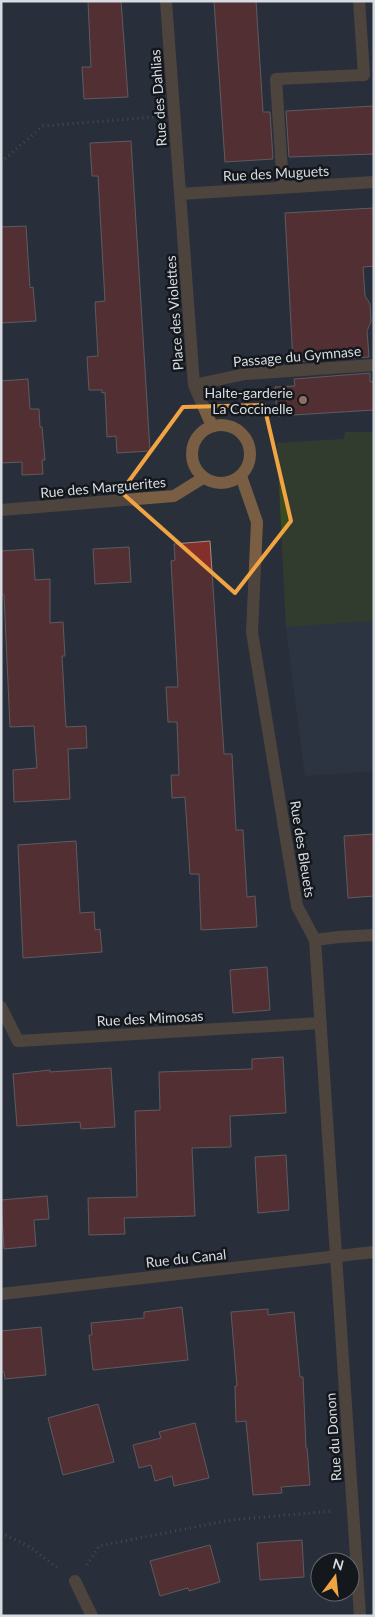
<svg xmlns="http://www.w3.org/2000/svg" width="375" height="1617" viewBox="0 0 375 1617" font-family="Lato,sans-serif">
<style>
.built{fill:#2f3b4a}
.green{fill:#3a4c20}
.building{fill:#842f29;stroke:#9e8e8c}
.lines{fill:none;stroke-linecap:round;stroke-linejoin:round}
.path{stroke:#656b74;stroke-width:3;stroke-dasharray:1 4;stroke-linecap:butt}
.service{stroke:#7a5e44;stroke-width:12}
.minor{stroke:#7a5e44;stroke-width:12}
.marked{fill:none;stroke:#f3a442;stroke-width:4;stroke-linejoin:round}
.education-dot{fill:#8d6e63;stroke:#14181c;stroke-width:2}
.labels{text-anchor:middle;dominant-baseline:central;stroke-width:5;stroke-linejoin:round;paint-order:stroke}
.street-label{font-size:14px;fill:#d7dce2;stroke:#14181c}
.poi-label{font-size:14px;fill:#d7dce2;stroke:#14181c;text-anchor:end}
</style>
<rect width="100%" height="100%" fill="#29303a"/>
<path class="built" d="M374,621V771L305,776L286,627Z"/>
<path class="green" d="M345,432H374V621L286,627L277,443L344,439Z"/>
<path class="building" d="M88,1H121L128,97L84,99L82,67H91Z
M214,1H256L263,112H270L273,159L225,162Z
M374,106V154L289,157L286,111Z
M131,141L150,451L117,453L116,436L107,437L105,392L102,393V390H89L87,357L98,356L95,302L105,301L98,176H92L90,143Z
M374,208V266L363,267L365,296L370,304L371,322L367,331L369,357L293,362L285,213Z
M26,226L30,288L33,287L36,321L1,323V227Z
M370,373V382L374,381V410L277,416L275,387L295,386L294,379Z
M28,379L30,409H39L40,427H42L45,460H42L43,474L22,475V462L1,463V381Z
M210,541L224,754H232L236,830H243L247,897L255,896L257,927L201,930L199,874H190L185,797L172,798L171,775H179L177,722H168L166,687H178L171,561L175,560L174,544Z
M129,547L131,582L95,584L93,549Z
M33,549L35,580L50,579V623L63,622L65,656H62L66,727L86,726L87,748L68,749L70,799L14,802L13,770L37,768L34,726L10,727L4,595H1V551Z
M374,834V896L348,898L344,836Z
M76,841L80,913L94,912L95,930L100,929L102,952L23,958L18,845Z
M267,967L270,1010L233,1013L230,970Z
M283,1057L286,1113L230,1116L231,1147L192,1148L195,1216L124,1218L125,1234L89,1235L88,1198L137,1197L135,1111L160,1110L159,1072L252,1069V1059Z
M111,1068L115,1127L81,1129L80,1122L17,1126L13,1074L50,1070V1072Z
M286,1155L289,1210L258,1213L255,1157Z
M47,1196L49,1219L34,1220L36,1246L4,1249L1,1200Z
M182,1307L188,1360L93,1370L89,1335H92L91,1323L144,1318V1312Z
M268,1309V1315L294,1312L300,1377H303L306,1448H307L310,1485L281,1487L282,1493L253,1495L246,1421L236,1422L235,1386H237L231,1312Z
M41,1327L46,1375L5,1379L4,1372H1V1331Z
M98,1404L114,1462L63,1475L48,1418Z
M195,1423L209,1478L174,1486L172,1476L155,1481L151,1465L139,1468L133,1445L161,1438L159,1432Z
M302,1540L304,1577L260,1580L257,1543Z
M210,1545L220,1582L189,1591L188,1588L160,1596L150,1561Z"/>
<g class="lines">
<path class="path" d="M1,162L43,126L154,117
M1,1533L30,1547L60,1570
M87,1565L99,1546L231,1520L333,1511"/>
<path class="service" d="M283,187L276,79L364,75L359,1"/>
<path class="minor" d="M166,1L194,385L212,426
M180,194L374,182
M194,385L245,374L374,365
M192 454a29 29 0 1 1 58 0a29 29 0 1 1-58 0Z
M241,476L257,522L252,632L297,906L315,940L360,1616
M1,510L174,496L203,478
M315,940L339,937L374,935
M1,1007L18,1041L321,1023
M1,1294L374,1252
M75,1581L92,1616"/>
</g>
<path d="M0 0H375V1617H0ZM264,405L291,521L235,593L121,492L183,407Z" fill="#29303a" fill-opacity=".55" fill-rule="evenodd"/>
<path class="marked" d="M264,405L291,521L235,593L121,492L183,407Z"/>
<circle class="education-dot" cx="303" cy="400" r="5"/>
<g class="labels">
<g class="street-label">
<text transform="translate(158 98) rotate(-94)">Rue des Dahlias</text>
<text transform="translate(276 173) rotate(-3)">Rue des Muguets</text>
<text transform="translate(174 313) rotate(-94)">Place des Violettes</text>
<text transform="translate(297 356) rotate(-5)">Passage du Gymnase</text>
<text transform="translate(103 487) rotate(-5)">Rue des Marguerites</text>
<text transform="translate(303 849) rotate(81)">Rue des Bleuets</text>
<text transform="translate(150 1018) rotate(-3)">Rue des Mimosas</text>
<text transform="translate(186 1258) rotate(-6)">Rue du Canal</text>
<text transform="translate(333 1437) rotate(-94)">Rue du Donon</text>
</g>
<g class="poi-label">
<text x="293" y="392">Halte-garderie<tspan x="293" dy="16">La Coccinelle</tspan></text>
</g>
</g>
<rect width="375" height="1617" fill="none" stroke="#d7dce2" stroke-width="5"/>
<g transform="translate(335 1577) rotate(15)"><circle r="24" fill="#14181c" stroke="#62666b"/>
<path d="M0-4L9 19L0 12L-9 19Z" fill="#f3a442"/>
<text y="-8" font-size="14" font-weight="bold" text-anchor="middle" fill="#d7dce2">N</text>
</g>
</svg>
